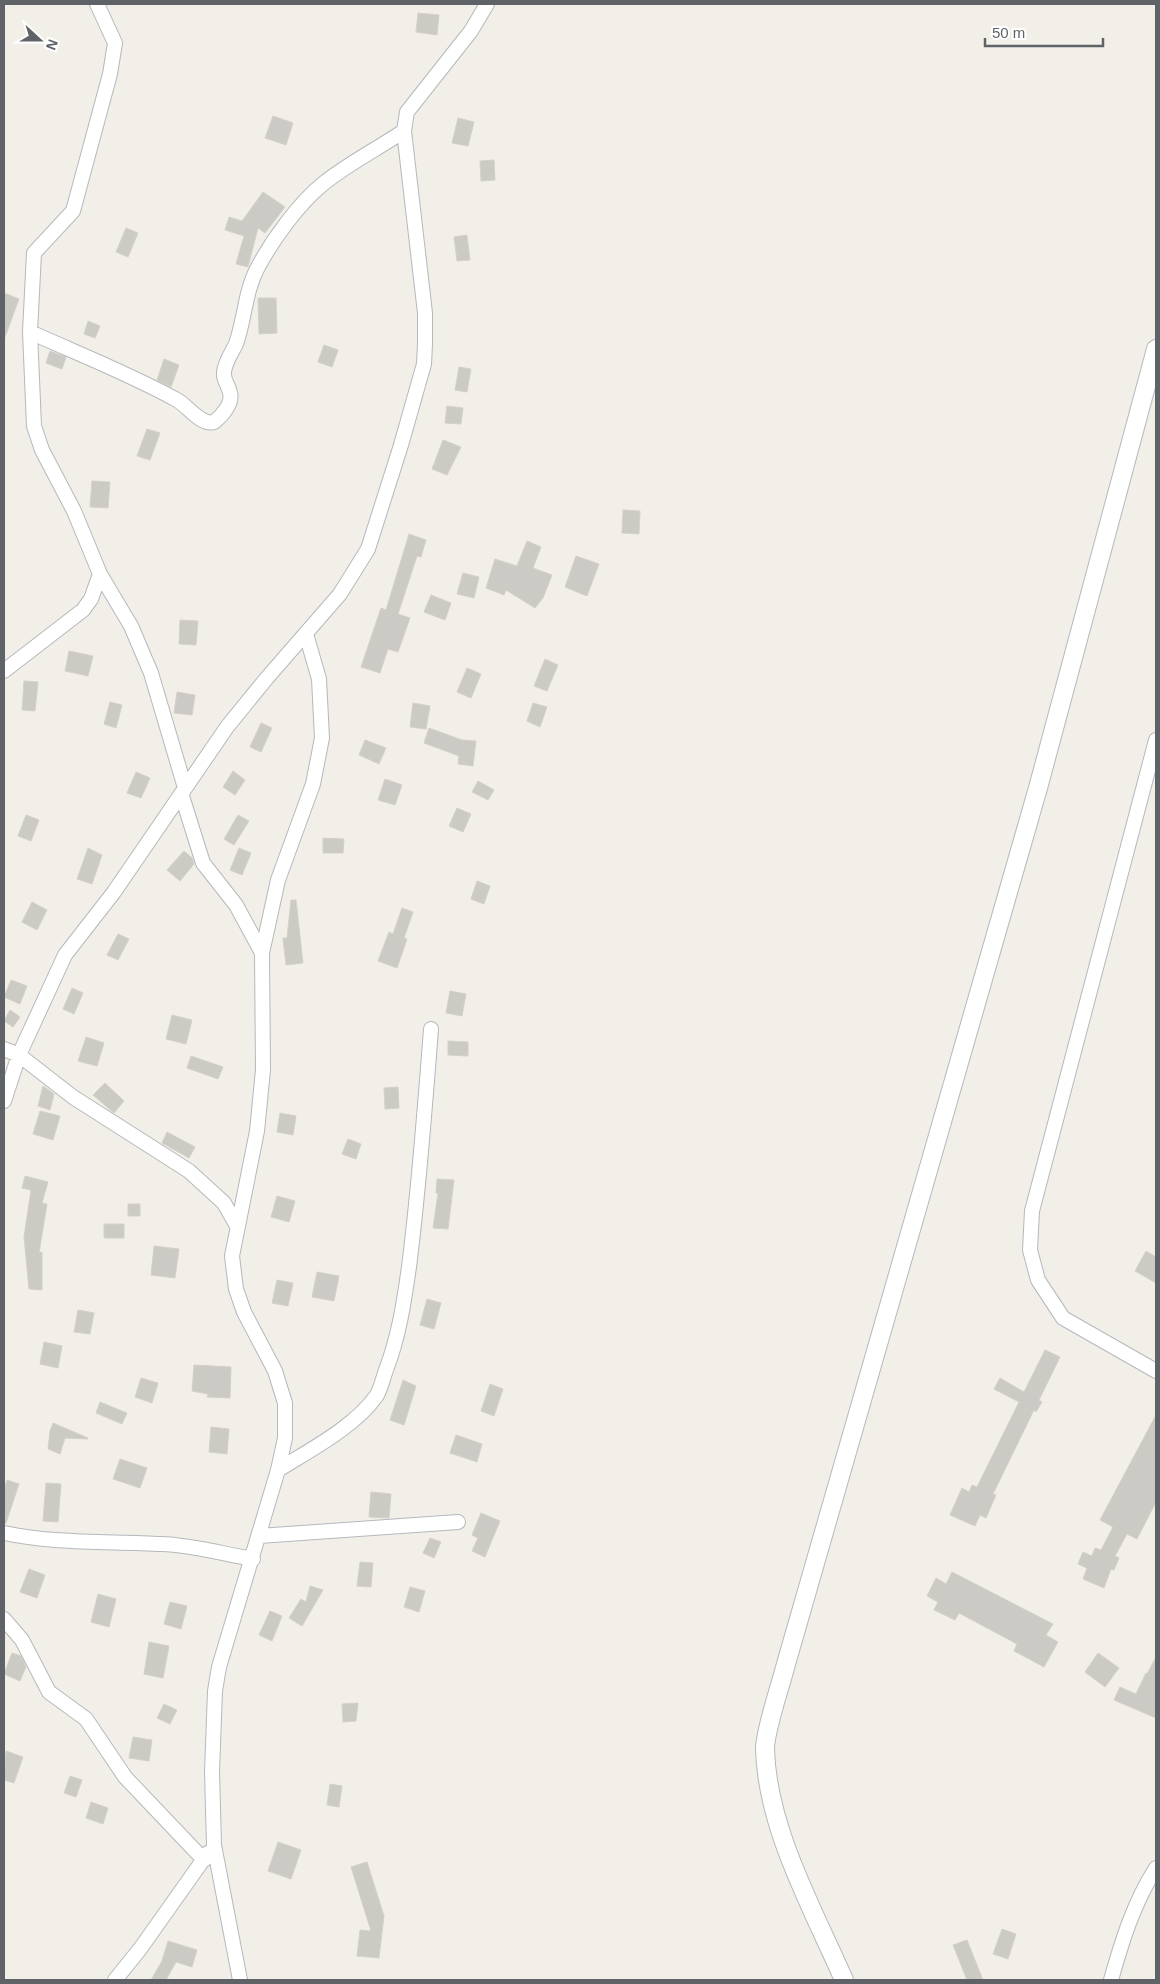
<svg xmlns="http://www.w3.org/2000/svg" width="1160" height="1984" viewBox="0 0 1160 1984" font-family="Helvetica,sans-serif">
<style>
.building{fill:#cccac5;stroke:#d6d1c6}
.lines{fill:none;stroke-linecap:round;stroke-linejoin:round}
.minor-casing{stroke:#b5b8bc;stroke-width:16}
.tertiary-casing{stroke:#b5b8bc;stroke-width:20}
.minor{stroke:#fff;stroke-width:14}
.tertiary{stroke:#fff;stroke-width:18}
</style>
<rect width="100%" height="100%" fill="#f1efe8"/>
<path class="building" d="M418,13L439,15L437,35L416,32Z
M273,116L293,123L286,145L265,138Z
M458,118L474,122L468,146L452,143Z
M494,160L495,180L481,181L480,161Z
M263,192L285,207L265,233L258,228L248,267L236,264L244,236L225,230L229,217L242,221Z
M126,228L138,233L128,257L116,252Z
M467,235L470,260L457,261L454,237Z
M4,293L19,299L5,337H4Z
M258,298H276L277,333L259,334Z
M88,321L100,326L95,338L84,334Z
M324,345L338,350L332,367L318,362Z
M50,351L66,357L62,369L46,363Z
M164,359L179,365L171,387L157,380Z
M459,367L471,369L467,392L455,390Z
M447,406L463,408L461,424L445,423Z
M147,429L160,433L150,460L137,456Z
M443,440L461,447L447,475L432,469Z
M92,481L110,482L108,508L90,507Z
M623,510L640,511L639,534L622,533Z
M409,534L426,540L421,557L417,556L398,614L410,618L398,652L388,649L380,673L361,667L381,608L386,610Z
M527,541L541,547L533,568L552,575L543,598L535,608L506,590L504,595L486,588L495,559L517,566Z
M576,556L599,564L587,596L565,587Z
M463,573L479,577L474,598L457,594Z
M431,595L451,603L445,620L424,612Z
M180,620L198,621L196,645L179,644Z
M69,651L93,656L88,676L65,671Z
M545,659L558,665L547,691L534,686Z
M467,668L481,674L471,698L457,692Z
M24,681L38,682L35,711L22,710Z
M177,692L195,695L192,715L174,713Z
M110,702L122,705L116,728L104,724Z
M413,703L430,706L426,729L410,727Z
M533,703L547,707L540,727L527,721Z
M261,723L272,728L261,752L250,747Z
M429,728L462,740L476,741L473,766L458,764L459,756L424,743Z
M365,740L386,748L379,764L359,755Z
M233,771L245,780L235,795L223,787Z
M136,772L150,778L141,798L127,793Z
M385,779L402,785L395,805L378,800Z
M478,781L494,790L488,800L472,792Z
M457,808L471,814L463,832L449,826Z
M26,815L39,820L31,841L18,836Z
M238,815L249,821L234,845L224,839Z
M323,838L344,839L343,853H323Z
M88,848L102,855L92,884L77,879Z
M239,848L251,853L242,875L230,870Z
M184,851L192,858L194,864L180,881L167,870Z
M477,881L490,886L484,904L471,899Z
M291,900H296L303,963L286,965L283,938H287Z
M32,902L47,910L37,930L22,922Z
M402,908L413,912L404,938L407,939L397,968L378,961L389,932L393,934Z
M118,934L129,939L118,960L107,955Z
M11,980L27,986L20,1004L4,997Z
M72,988L83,993L74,1014L63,1009Z
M450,991L466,994L462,1016L446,1013Z
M10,1010L20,1017L13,1027L4,1021Z
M172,1015L192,1020L186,1044L166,1039Z
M86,1037L104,1043L97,1066L78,1061Z
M448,1041L468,1042V1056L448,1055Z
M191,1056L223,1067L218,1079L187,1068Z
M105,1083L124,1101L114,1113L93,1095Z
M43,1086L54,1094L50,1110L38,1106Z
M398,1087L399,1108L385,1109L384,1088Z
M40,1111L60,1116L53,1140L33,1134Z
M280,1113L296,1116L293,1135L277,1132Z
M167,1132L195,1147L189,1158L162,1143Z
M348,1139L361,1144L356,1159L342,1154Z
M25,1176L48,1182L42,1203L47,1204L39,1253L42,1252V1290L29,1289L24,1237L31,1190L22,1188Z
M437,1179L454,1180L448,1229L433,1228L438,1193H436Z
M277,1196L295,1201L289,1222L271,1217Z
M128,1204H140V1216H128Z
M104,1224H124V1238H104Z
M154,1246L179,1249L175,1278L151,1275Z
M1146,1251L1156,1257V1283L1135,1271Z
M317,1272L339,1276L334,1301L312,1297Z
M277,1280L293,1283L288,1306L272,1303Z
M427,1299L441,1303L434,1329L420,1325Z
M78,1310L94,1313L90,1334L74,1332Z
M44,1342L62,1346L58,1368L40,1364Z
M1045,1350L1060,1357L1039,1400L1042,1402L1036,1412L1034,1410L993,1494L996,1495L986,1518L980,1515L975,1526L950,1515L962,1488L969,1492L972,1485L977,1487L1019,1402L994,1389L1000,1378L1024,1392Z
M194,1365L231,1367L230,1398L207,1397L208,1394L192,1391Z
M141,1378L158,1383L152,1403L135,1397Z
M403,1380L416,1386L404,1425L390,1420Z
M490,1384L503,1389L494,1416L481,1411Z
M100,1402L127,1413L122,1424L96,1413Z
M1156,1415V1502L1137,1539L1127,1534L1115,1556L1119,1558L1114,1570L1111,1569L1104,1588L1083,1579L1087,1568L1078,1564L1083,1552L1092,1556L1095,1548L1101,1550L1113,1527L1100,1520Z
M53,1423L88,1438V1439L65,1438L60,1454L48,1449L50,1431Z
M211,1427L229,1429L227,1454L209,1452Z
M456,1435L482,1444L477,1462L450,1453Z
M120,1459L147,1468L140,1488L113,1479Z
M7,1480L19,1484L6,1523H4V1490Z
M46,1483L61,1484L58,1522L43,1521Z
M371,1492L391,1494L389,1518L369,1517Z
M481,1513L500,1521L485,1557L472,1551L478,1538L472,1535Z
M430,1538L441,1542L434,1558L423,1553Z
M360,1562L373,1563L371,1587L357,1586Z
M29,1569L45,1575L37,1598L20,1592Z
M952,1572L1053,1624L1046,1635L1058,1642L1044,1667L1014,1651L1017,1644L959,1613L955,1620L934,1610L938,1602L927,1596L936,1578L946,1584Z
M310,1586L323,1590L302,1626L289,1618L301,1599L306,1602Z
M410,1587L425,1591L419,1612L404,1607Z
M98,1594L116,1599L109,1627L91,1622Z
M170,1602L187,1606L181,1629L164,1624Z
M270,1611L282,1616L272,1641L259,1635Z
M149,1642L169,1646L163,1678L144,1674Z
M12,1653L21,1656L26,1667L20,1681L4,1674Z
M1098,1653L1119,1668L1105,1687L1085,1672Z
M1156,1657V1718L1114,1700L1120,1687L1136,1694L1146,1673L1147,1674Z
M358,1703L356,1721L343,1722L342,1704Z
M164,1704L177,1710L170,1724L157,1718Z
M133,1737L152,1740L149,1761L129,1758Z
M6,1751L23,1757L14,1783L4,1780Z
M70,1776L82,1780L76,1797L64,1793Z
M330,1784L342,1786L339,1807L327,1805Z
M91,1802L108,1808L103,1824L86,1818Z
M278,1842L301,1850L291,1879L268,1871Z
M367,1862L384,1916L379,1958L357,1956L360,1930L371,1931L351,1867Z
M1002,1929L1016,1934L1008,1959L993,1954Z
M967,1940L983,1980H967L953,1945Z
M168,1941L197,1950L192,1967L176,1962L166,1980H151L162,1961Z"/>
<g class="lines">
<defs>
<path id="minor" d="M97,4L115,43L110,74L73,211L34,253L30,332L34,426L42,450L74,511L100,574L131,626L151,673L185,788
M30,332C79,354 130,374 177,400C188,406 201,426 214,422C222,416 233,403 230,393C229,385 223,381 224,372C225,362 232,352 236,344C245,318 245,291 258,267C273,239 299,203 324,183C349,163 377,149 404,131
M4,671L83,610L91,599L100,574
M1156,740L1032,1211L1030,1250L1038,1280L1063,1318L1156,1371
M182,796L203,863L236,905L262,953
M4,1049L19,1055L73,1097L189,1171L224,1203L237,1226
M4,1101L19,1055L65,955L114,892L227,727L266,679L340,594L368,549L401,445L424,364L425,344V313L404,131L407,112L471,31L487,4
M278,1470C310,1450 356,1426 377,1395C381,1388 383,1378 386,1370C399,1336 404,1302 409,1267C419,1188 425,1108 431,1029
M4,1533C56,1544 109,1541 162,1544C192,1545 223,1554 253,1559
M259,1536L458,1522
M4,1619L22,1640L49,1692L86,1719L125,1777L204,1860
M115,1980L140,1949L208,1853
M240,1980L214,1845L212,1772L215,1691L219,1667L278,1470L285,1438V1403L275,1371L244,1312L236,1289L232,1256L257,1131L263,1070L262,953L278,880L313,784L322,738L319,679L306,634
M1111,1980C1122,1941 1134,1902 1156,1868"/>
<path id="tertiary" d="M844,1980C813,1909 767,1828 765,1749C765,1730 781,1684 786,1664L1038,788L1156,349"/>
</defs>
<use href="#minor" class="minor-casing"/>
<use href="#tertiary" class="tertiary-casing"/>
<use href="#minor" class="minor"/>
<use href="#tertiary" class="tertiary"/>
</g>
<rect width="1160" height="1984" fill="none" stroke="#5f6368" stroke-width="10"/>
<g transform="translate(40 40) rotate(111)" stroke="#ffffff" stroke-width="4" paint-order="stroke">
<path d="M0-4L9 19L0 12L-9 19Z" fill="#5f6368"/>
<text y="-8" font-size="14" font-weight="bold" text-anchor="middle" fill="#5f6368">N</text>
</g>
<path d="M985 38v8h118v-8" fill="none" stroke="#5f6368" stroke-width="2.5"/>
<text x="992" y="38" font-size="15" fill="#5f6368" stroke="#ffffff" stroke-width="4" paint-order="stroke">50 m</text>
</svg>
